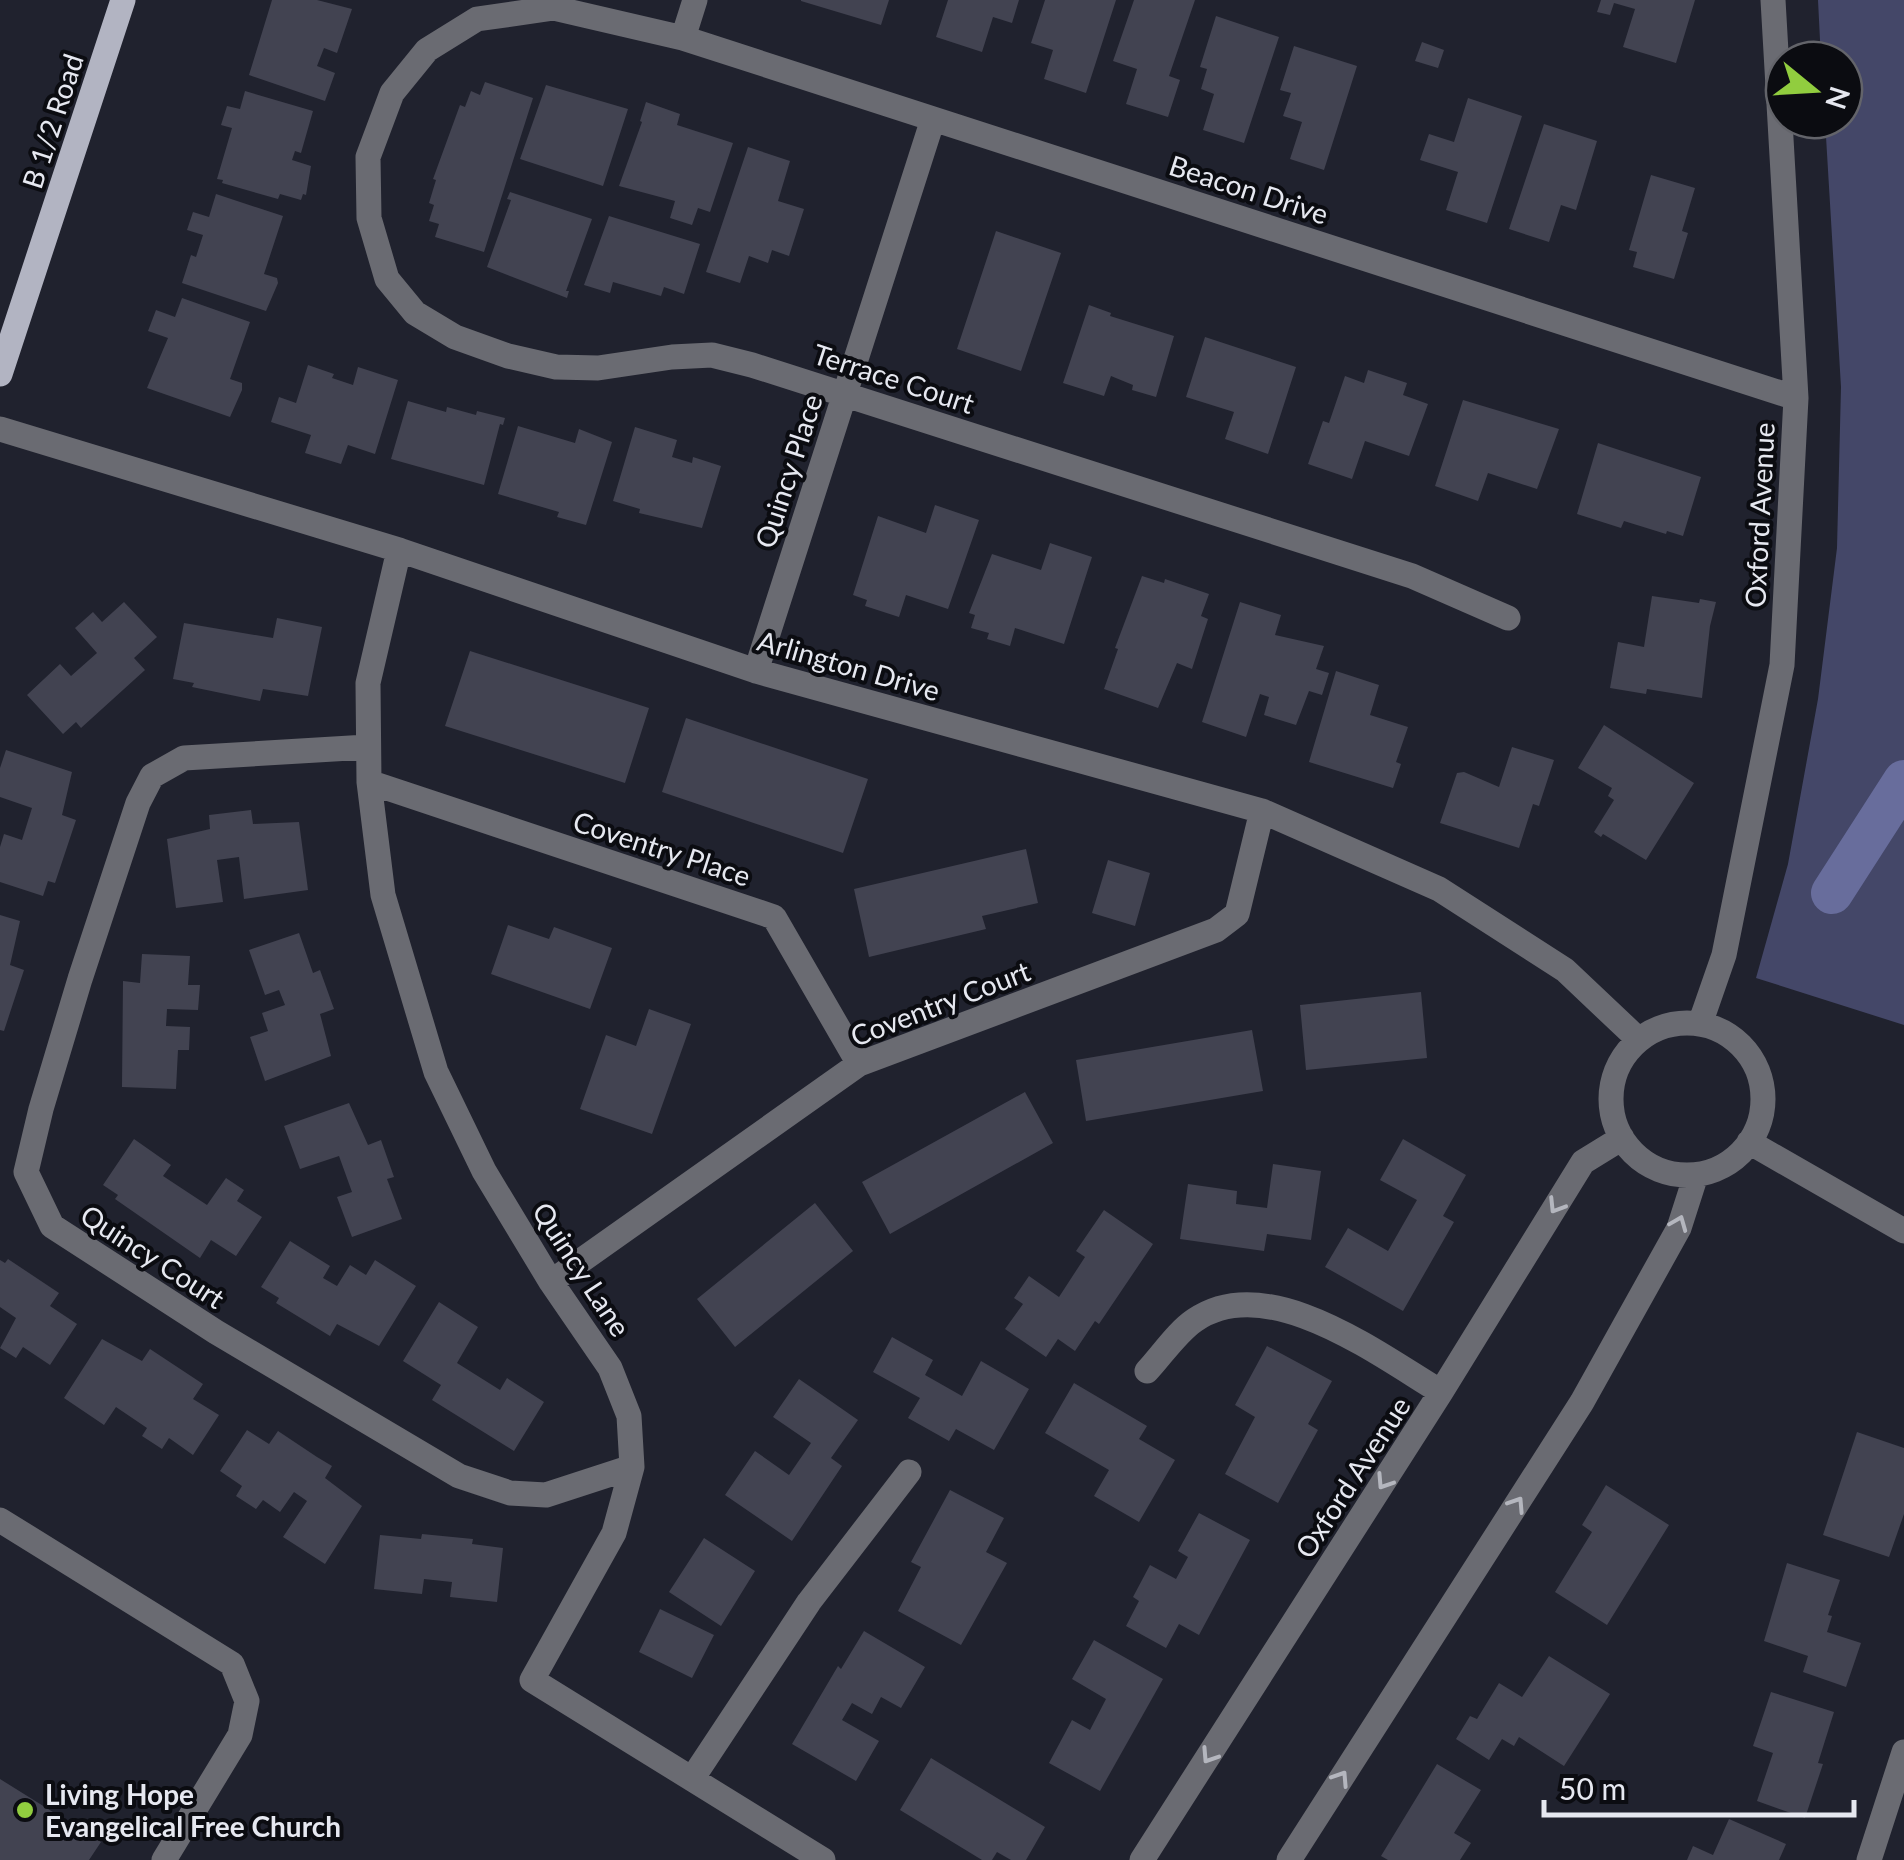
<svg xmlns="http://www.w3.org/2000/svg" width="1904" height="1860" viewBox="0 0 1904 1860" font-family="Lato,sans-serif">
<style>
.green{fill:#444768}
.lines{fill:none;stroke-linecap:round;stroke-linejoin:round}
.canal{stroke:#686d9c;stroke-width:42}
.building{fill:#424351}
.minor{stroke:#6a6b72;stroke-width:25}
.major{stroke:#b2b4c2;stroke-width:25}
.oneway{stroke:#b4b6be}
.poi-dot{fill:#91cd3f;stroke:#0b0c11;stroke-width:4}
.labels{text-anchor:middle;dominant-baseline:central;stroke-width:8;stroke-linejoin:round;paint-order:stroke}
.street-label{font-size:28px;fill:#e6e8f0;stroke:#0b0c11}
.poi-label{font-size:28px;font-weight:bold;fill:#e6e8f0;stroke:#0b0c11;text-anchor:start}
</style>
<rect width="100%" height="100%" fill="#20222e"/>
<path class="green" d="M1818,0H1904V1025L1756,978L1788,864L1818,699L1837,548L1841,387L1825,120H1844V60H1821Z"/>
<g class="lines">
<path class="canal" d="M1832,893L1904,781"/>
</g>
<path class="building" d="M272,0H317L352,9L337,53L324,48L317,66L335,73L325,101L249,75Z
M889,0L881,25L801,1V0Z
M948,0H1019L1012,23L993,17L982,52L936,37Z
M1045,0H1116L1086,93L1044,79L1053,50L1031,43Z
M1134,0H1195L1169,76L1180,80L1168,117L1126,104L1137,69L1113,61Z
M1601,0H1695L1676,63L1623,47L1635,9L1614,3L1610,15L1597,12Z
M1216,16L1279,37L1244,143L1203,130L1214,94L1201,89L1207,69L1200,67Z
M1422,42L1444,50L1438,68L1415,61Z
M1294,46L1357,66L1324,170L1290,159L1302,122L1283,116L1291,93L1280,90Z
M485,82L533,98L484,252L435,237L439,224L429,221L434,205L429,203L436,180L433,179L460,105L465,107L471,91L480,95Z
M546,85L628,109L603,186L520,159Z
M245,91L313,111L301,153L295,151L292,160L311,166L306,195L303,194L301,200L280,194L278,199L222,183L223,180L217,179L232,128L221,125L227,106L240,109Z
M1468,98L1522,116L1487,223L1446,210L1458,172L1420,160L1429,134L1454,142Z
M646,102L680,114L677,125L733,143L710,212L698,208L692,225L670,218L675,201L619,186L642,122L640,121Z
M1544,124L1597,141L1576,210L1561,205L1549,242L1509,229Z
M748,147L790,161L778,201L804,209L789,256L772,250L768,263L749,256L740,283L706,272Z
M1651,175L1695,188L1682,231L1688,233L1674,279L1633,267L1637,252L1629,250Z
M510,192L592,219L566,291H569L567,298L487,267L511,200L507,199Z
M216,194L283,216L264,274L277,278L278,283L266,311L182,283L191,255L196,257L203,235L187,230L193,212L209,217Z
M609,216L700,244L684,294L664,287L661,296L613,282L610,293L584,285Z
M996,231L1061,253L1021,371L957,349Z
M182,298L250,322L230,379L242,383V390L230,417L147,388L168,338L148,331L156,310L175,317Z
M1089,305L1111,313L1110,316L1174,336L1156,397L1132,390L1133,385L1111,376L1104,396L1063,383Z
M1205,337L1296,367L1268,454L1225,439L1234,412L1186,397Z
M308,365L334,374L332,378L353,385L358,367L398,380L375,454L348,445L341,464L305,453L311,435L271,422L279,397L296,403Z
M1368,370L1407,383L1403,395L1428,404L1409,456L1365,441L1352,479L1308,464L1323,421L1329,423L1345,376L1364,383Z
M1463,400L1559,429L1537,489L1488,473L1478,501L1435,486Z
M408,401L446,412L447,407L476,415L477,411L505,418L503,425L500,424L484,485L391,459Z
M518,426L575,443L579,429L612,442L586,525L557,517L559,512L498,494Z
M635,427L677,440L672,457L692,463L693,457L721,466L702,528L639,513L640,509L613,501Z
M1598,443L1701,477L1683,536L1667,531L1666,534L1624,521L1621,528L1577,514Z
M935,505L979,520L948,609L906,595L899,617L865,606L867,600L853,595L878,516L926,533Z
M1050,543L1092,557L1064,644L1015,628L1010,646L987,639L989,633L971,628L975,615L969,613L992,554L1041,570Z
M1142,576L1164,583L1165,579L1209,594L1201,616L1208,619L1192,669L1177,663L1158,708L1104,689L1118,649L1115,648Z
M1652,596L1699,603L1700,599L1716,602L1710,626L1702,698L1647,689L1646,694L1610,688L1618,642L1644,647Z
M124,602L157,637L134,658L145,670L81,728L76,722L63,734L27,695L60,664L71,676L97,653L75,628L93,612L102,622Z
M1240,602L1281,615L1275,635L1324,646L1316,669L1329,673L1322,695L1309,691L1296,725L1264,715L1269,697L1260,694L1246,737L1202,722Z
M277,618L322,627L308,696L263,689L260,701L192,687L194,683L173,679L184,623L273,638Z
M470,651L649,708L625,783L445,726Z
M1336,671L1379,685L1370,715L1408,727L1396,762L1401,764L1393,788L1309,762Z
M686,718L868,779L843,853L662,792Z
M1604,725L1694,783L1646,860L1603,834L1601,837L1594,832L1614,800L1608,796L1612,788L1578,768Z
M1512,747L1554,760L1539,806L1533,804L1519,848L1440,823L1457,773L1464,772L1499,787Z
M6,750L72,772L62,815L76,820L55,883L48,881L43,896L0,882V847L4,834L22,840L32,808L0,797V768Z
M251,810L253,824L299,822L308,890L244,899L239,857L217,860L223,902L176,908L167,839L210,829L209,815Z
M1026,849L1038,903L982,916L986,929L869,957L854,889Z
M1108,860L1150,873L1135,926L1092,913Z
M0,915L20,921L10,965L24,970L4,1031L0,1030Z
M508,925L549,939L554,927L612,948L590,1009L491,974Z
M299,933L313,973L320,970L334,1009L320,1014L331,1056L265,1081L250,1037L268,1031L262,1013L285,1005L279,990L265,995L249,950Z
M142,954L190,956L188,985H200L198,1010L167,1009L166,1026L190,1027L189,1050H178L176,1089L122,1087L123,981L140,983Z
M1421,992L1427,1058L1306,1070L1300,1005Z
M649,1009L691,1024L652,1134L580,1109L606,1035L636,1046Z
M1252,1030L1263,1091L1086,1121L1076,1060Z
M1025,1092L1053,1143L890,1234L862,1182Z
M349,1103L368,1145L381,1140L394,1177L387,1179L402,1219L352,1237L337,1197L352,1192L339,1156L300,1169L284,1126Z
M134,1139L171,1165L163,1176L207,1205L226,1178L244,1190L237,1201L262,1217L236,1256L211,1240L200,1258L115,1199L118,1195L103,1185Z
M1403,1139L1466,1175L1443,1216L1454,1222L1403,1311L1325,1267L1348,1228L1388,1251L1417,1200L1380,1180Z
M1273,1164L1321,1171L1311,1240L1267,1234L1264,1251L1180,1239L1188,1184L1237,1191L1236,1204L1267,1208Z
M815,1203L853,1251L735,1347L697,1299Z
M1104,1210L1153,1244L1099,1324L1095,1321L1075,1351L1058,1339L1046,1357L1005,1329L1023,1304L1014,1298L1029,1276L1059,1297L1085,1257L1076,1251Z
M290,1241L330,1266L323,1278L337,1286L350,1265L366,1275L375,1260L416,1286L379,1346L337,1324L330,1336L276,1303L279,1298L261,1287Z
M8,1259L59,1293L50,1306L77,1324L50,1365L23,1347L16,1358L0,1348L16,1318L0,1307V1260L5,1263Z
M439,1302L478,1327L457,1363L500,1390L507,1378L544,1402L514,1451L432,1400L441,1385L403,1361Z
M892,1337L933,1360L925,1375L962,1396L981,1361L1029,1389L994,1450L956,1429L949,1441L908,1418L920,1398L873,1372Z
M102,1339L142,1361L150,1349L203,1384L193,1399L219,1415L193,1455L169,1438L162,1449L142,1436L147,1428L116,1407L104,1425L64,1398Z
M1267,1346L1332,1381L1308,1424L1318,1430L1278,1503L1225,1474L1255,1417L1235,1405Z
M799,1379L858,1420L831,1458L842,1466L792,1541L725,1495L755,1451L789,1475L811,1443L773,1417Z
M1074,1383L1147,1426L1139,1439L1175,1460L1139,1522L1094,1496L1109,1470L1045,1433Z
M247,1430L269,1444L278,1431L317,1457L332,1466L325,1478L362,1506L325,1564L283,1537L307,1501L294,1492L280,1512L263,1500L256,1509L236,1496L242,1486L220,1471Z
M1857,1432L1904,1448V1514L1889,1557L1823,1535Z
M1606,1485L1669,1525L1607,1625L1555,1592L1592,1532L1582,1525Z
M950,1490L1004,1518L986,1552L1007,1563L961,1645L898,1611L921,1567L911,1562Z
M1199,1513L1250,1540L1199,1635L1179,1624L1166,1648L1126,1626L1139,1601L1133,1597L1150,1565L1176,1579L1188,1557L1178,1551Z
M422,1534L473,1539L472,1544L503,1548L497,1602L450,1597L452,1582L424,1579L422,1594L374,1589L380,1535L421,1539Z
M704,1538L755,1571L721,1626L669,1592Z
M1787,1563L1840,1580L1828,1615L1832,1616L1827,1632L1861,1643L1846,1687L1803,1672L1808,1656L1764,1641Z
M660,1609L714,1635L692,1678L639,1652Z
M864,1631L925,1667L901,1708L881,1697L872,1714L852,1703L842,1720L879,1741L856,1781L792,1744L838,1666L841,1669Z
M1094,1640L1163,1679L1100,1791L1049,1763L1072,1720L1090,1730L1106,1699L1072,1679Z
M1549,1656L1610,1694L1564,1766L1519,1737L1514,1746L1502,1739L1489,1760L1456,1739L1470,1716L1477,1719L1499,1683L1522,1697Z
M1771,1692L1834,1712L1818,1763L1823,1764L1805,1818L1757,1801L1773,1753L1753,1746Z
M931,1758L1045,1827L1026,1860H1011L997,1852L992,1860H982L900,1810Z
M1437,1764L1481,1790L1454,1833L1471,1843L1460,1860H1388L1381,1856Z
M0,1779L101,1842L89,1860H0Z
M1729,1819L1786,1844L1779,1860H1687L1693,1846L1713,1855Z"/>
<g class="lines">
<path class="minor" d="M683,38L695,0
M0,429L399,550L756,671L1262,811L1439,889L1565,970L1639,1040
M399,550L368,683L369,782L383,895L436,1072L484,1171L551,1282L610,1368L629,1416L632,1467L614,1533L532,1680L823,1860
M1508,618L1412,576L752,365L712,355L672,357L598,368L556,367L508,356L455,337L415,313L387,279L369,218L368,157L392,93L427,50L477,19L554,8L683,38L1796,398
M756,671L933,119
M367,747L184,758L152,776L138,803L80,979L41,1109L26,1172L52,1226L216,1332L459,1476L510,1493L546,1495L632,1467
M369,782L774,917L859,1064
M1611 1099a76 76 0 1 1 152 0a76 76 0 1 1-152 0Z
M1700,1024L1724,955L1782,665L1796,398L1773,0
M1749,1142L1904,1231
M551,1282L859,1064L1216,930L1237,914L1262,811
M1147,1371C1162,1355 1177,1332 1195,1320C1268,1270 1379,1355 1441,1392
M0,1520L232,1664L247,1701L240,1735L164,1860
M692,1779L809,1602L909,1472
M1142,1860L1441,1392L1583,1162L1622,1138
M1289,1860L1582,1402L1679,1228L1696,1175
M1869,1860L1904,1752"/>
<path class="major" d="M0,374L123,0"/>
</g>
<defs><path id="oneway-chevron" d="M-2-3.5L2.5 0L-2 3.5" fill="none" stroke-width="1.6" stroke-linecap="round" stroke-linejoin="round" transform="scale(2.5)"/></defs>
<g class="oneway">
<use href="#oneway-chevron" transform="translate(1556 1206) rotate(122)"/>
<use href="#oneway-chevron" transform="translate(1679 1223) rotate(-68)"/>
<use href="#oneway-chevron" transform="translate(1384 1482) rotate(123)"/>
<use href="#oneway-chevron" transform="translate(1517 1504) rotate(-57)"/>
<use href="#oneway-chevron" transform="translate(1209 1756) rotate(123)"/>
<use href="#oneway-chevron" transform="translate(1341 1778) rotate(-57)"/>
</g>
<circle class="poi-dot" cx="25" cy="1810" r="10"/>
<g class="labels">
<g class="street-label">
<text transform="translate(52 121) rotate(-72)">B 1/2 Road</text>
<text transform="translate(1249 189) rotate(18)">Beacon Drive</text>
<text transform="translate(894 378) rotate(18)">Terrace Court</text>
<text transform="translate(788 471) rotate(-72)">Quincy Place</text>
<text transform="translate(1759 515) rotate(-87)">Oxford Avenue</text>
<text transform="translate(849 665) rotate(16)">Arlington Drive</text>
<text transform="translate(662 848) rotate(18)">Coventry Place</text>
<text transform="translate(940 1003) rotate(-21)">Coventry Court</text>
<text transform="translate(153 1256) rotate(33)">Quincy Court</text>
<text transform="translate(582 1269) rotate(57)">Quincy Lane</text>
<text transform="translate(1352 1477) rotate(-57)">Oxford Avenue</text>
</g>
<g class="poi-label">
<text x="45" y="1794">Living Hope<tspan x="45" dy="32">Evangelical Free Church</tspan></text>
</g>
</g>
<g transform="translate(1814 90) rotate(108)"><circle r="48" fill="#0b0c11" stroke="#63646a" stroke-width="2.5"/>
<path d="M0-8L18 38L0 25L-18 38Z" fill="#91cd3f"/>
<text y="-15" font-size="28" font-weight="bold" text-anchor="middle" fill="#e6e8f0">N</text>
</g>
<path d="M1544 1800v15h310v-15" fill="none" stroke="#e6e8f0" stroke-width="5"/>
<text x="1559" y="1800" font-size="30" fill="#e6e8f0" stroke="#0b0c11" stroke-width="8" paint-order="stroke">50 m</text>
</svg>
